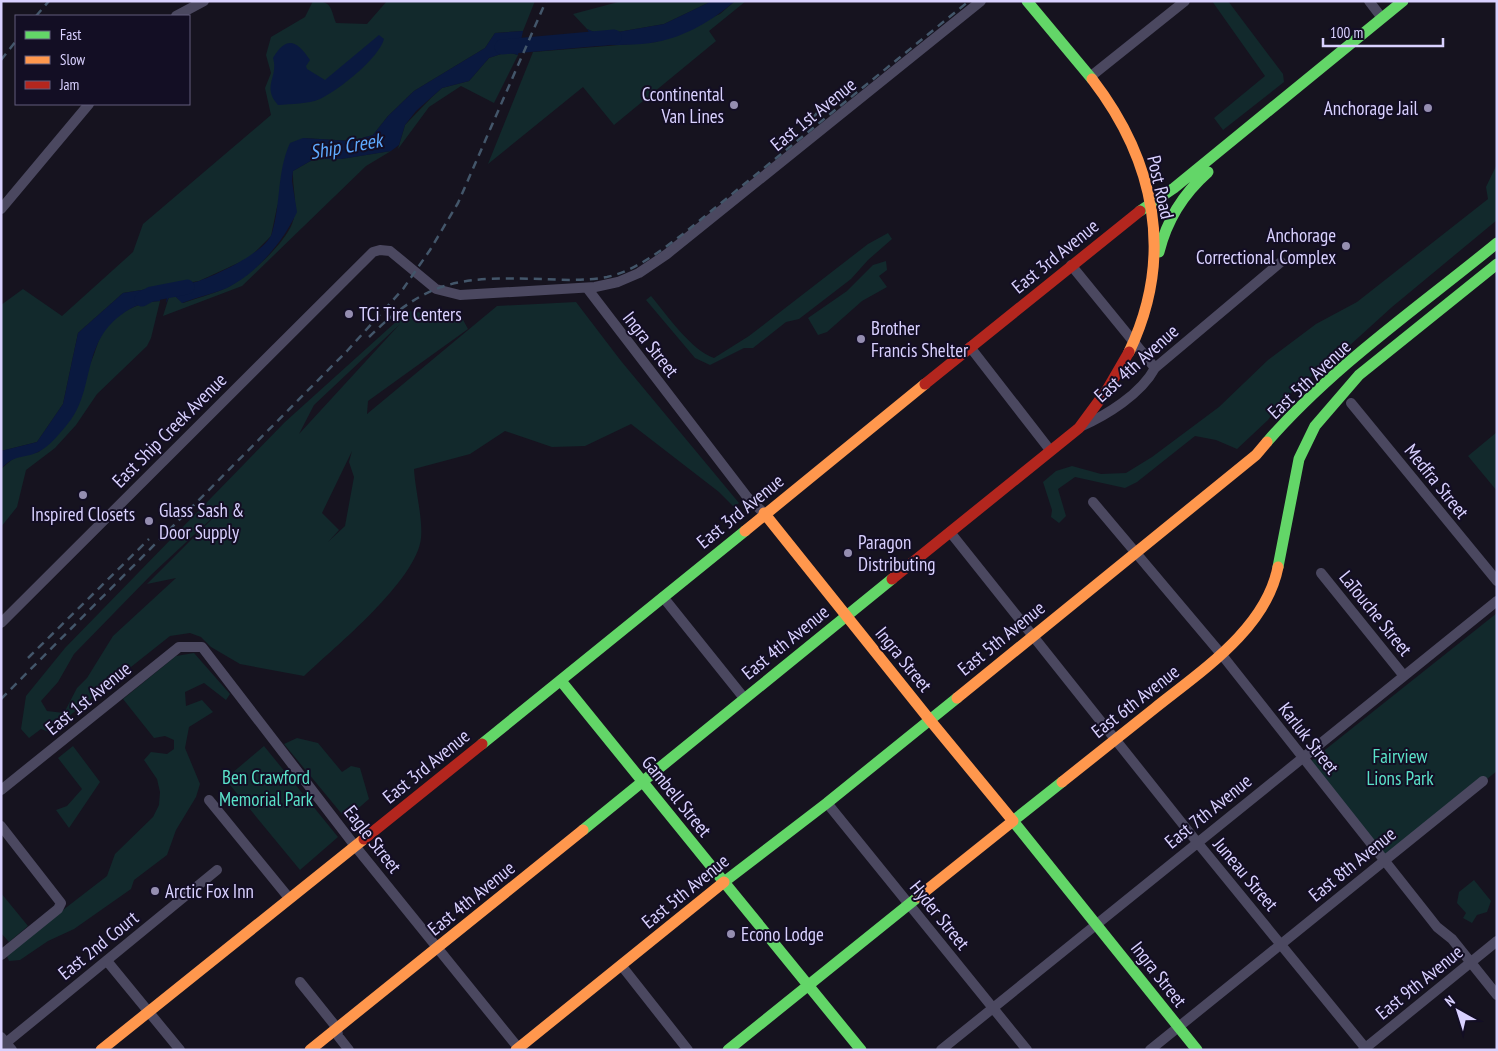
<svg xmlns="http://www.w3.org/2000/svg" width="1498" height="1051" viewBox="0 0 1498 1051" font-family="'PT Sans Narrow',sans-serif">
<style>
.green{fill:#12292c;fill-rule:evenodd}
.water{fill:#0a193f}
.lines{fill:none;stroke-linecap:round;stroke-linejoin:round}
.river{stroke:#0a193f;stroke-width:15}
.street{stroke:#4b4860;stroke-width:10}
.fast{stroke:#63d668;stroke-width:11}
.slow{stroke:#ff974d;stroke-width:11}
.jam{stroke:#b3261e;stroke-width:11}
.rail{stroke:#43566a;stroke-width:2.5;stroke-dasharray:8 6;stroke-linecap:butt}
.poi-dot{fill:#958eb1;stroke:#130e24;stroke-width:2}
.labels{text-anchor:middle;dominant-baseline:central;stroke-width:4;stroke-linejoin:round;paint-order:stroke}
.poi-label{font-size:19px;fill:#d9d1ff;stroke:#130e24;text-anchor:start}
.street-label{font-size:19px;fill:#d9d1ff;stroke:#130e24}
.park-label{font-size:19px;fill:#5ae1c8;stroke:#130e24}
.water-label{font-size:20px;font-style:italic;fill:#5faaff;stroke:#130e24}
</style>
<rect width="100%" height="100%" fill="#16131f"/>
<path class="green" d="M313,1C332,1 330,7 336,23L367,24L387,1H535L523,31L495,33L485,48L414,91L388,116L373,135L351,141L303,138L277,207L271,236L249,258L199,281L123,293L78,333L63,404L37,442L1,451V305L23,289L62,316L133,252L143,224L271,115L265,88L271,73L266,55L271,37L305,17Z
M622,1H712L664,24L601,35L587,29L573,14Z
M735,1H746L709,31L716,41L614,125L583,87L488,164L533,52L656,42L720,14Z
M1212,1H1228L1283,74L1284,82L1223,130L1214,118L1265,76Z
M507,52L518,55L494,103L461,86L429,107L398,149L405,125L432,97L442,88L469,81L489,58Z
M391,151L366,166L242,286L163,316L169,297H176L183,303C197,298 213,294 226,288C247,278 283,246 292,224C299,207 292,188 293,171L314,159H341Z
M1497,164V220L1392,307L1349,346L1282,400L1268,420L1237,449L1216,440L1195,436L1137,482L1125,488L1075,477L1058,489L1066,516L1059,523L1051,517L1052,510L1043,482L1056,471L1072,466L1101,474L1126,473L1152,457L1219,407L1268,360L1316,324L1357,302L1488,199L1486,187Z
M888,233L892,239L868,260L851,279L799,319L786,322L753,348H744L710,365L695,358L646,300L651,296C666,314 692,351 714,358L749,336L868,244Z
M886,261L887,270L879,276L887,287L862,301L827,332L818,335L808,318L847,291L873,265Z
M160,301L151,338L147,346L97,394L76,425L55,448L26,470L17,507L1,527V469L15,457L39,452C56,422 76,393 91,362C97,349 98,335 109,324C123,310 140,302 160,301Z
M576,302L621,361L739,503L734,507L719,492L631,424L585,446L552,447L505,431L470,454L414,469C415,489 423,519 421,538C417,580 335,647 304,676L240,664L211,647L201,637L190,633L170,636L49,732L41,729L29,738L21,729L26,696L65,648L285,422L408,311L462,318L468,329L368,401L367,414L497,306ZM400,324L299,434L314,405ZM352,451L349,462L354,477L345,526L328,542L339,530L322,513ZM226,505L147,584L176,578L113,636L87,678L77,688L64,713L47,711L41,701L58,682L74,654L152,574Z
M1497,432V491L1468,456Z
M1497,613V771L1487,779H1478L1386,855L1311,761Z
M194,653L230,694L226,700L204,683L185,692L186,706L202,700L213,712L189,727L185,748L200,784L196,797L176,830L167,855L134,880L131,889L74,929L48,941L20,960L9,961L6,954L107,876L115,854L153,817L159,805L160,792L157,779L144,760L151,752L167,754L174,749V740L165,736L154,738L123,699L176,656Z
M297,738L318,743L342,772L351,766L360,768L369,799L346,819L284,744Z
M73,746L100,782L69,828L56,810L67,806L82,789L58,758Z
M264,746L338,837L300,870L225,779Z
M1474,880L1491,901L1487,912L1477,915L1472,923L1463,918L1466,913L1457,903L1459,892Z
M1,893L28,926L9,942L1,933Z"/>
<path class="water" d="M712,1H735C713,20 685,37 656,42C637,46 616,44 597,46L587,29L601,35L664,24Z
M523,31L518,55L507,52L489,58L469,81L442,88L416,111L405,125L399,145L391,151L341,159H314L293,171L292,181L297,212C283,242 257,273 227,288C213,294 197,297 182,303L176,297H169L166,303L169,286C179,284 190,284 199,281C218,274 266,252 272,233C281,203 277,171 290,143L303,138L351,141L373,135L388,116L414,91L485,48L495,33Z
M379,35L384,39C379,58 339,90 320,99C308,104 291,104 278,105C261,86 279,77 273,58C287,35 297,41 310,60L306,66L307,69L325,80Z
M161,287L160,301C144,302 134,305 121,315C80,345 96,393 66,426C59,434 49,447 38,452C23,459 14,454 1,469V451L37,442L63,404L78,333L123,293Z"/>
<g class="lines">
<path class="river" d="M502,47L614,37
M142,299L151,294L187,287"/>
<path class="street" d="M1369,1L1382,18
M176,16L204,1
M1090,77L1185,1
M1,209L89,104
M1071,265L1155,368
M587,288L748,498L764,513
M970,347L1050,450
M1351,403L1497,581
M1080,427C1107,415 1141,394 1155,368L1281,262
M1093,502L1222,655L1426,913L1437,927L1452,939L1497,995
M950,532L1197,842L1367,1050
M1321,573L1404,676
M663,597L744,698
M1,623L373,252L380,250L390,251L436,289L460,295L595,287L618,282L639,273L667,254L981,1
M1,790L179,647H202L355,846L520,1050
M209,800L289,898
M827,803L1027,1050
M1,826L61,903L58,909L1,955
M107,961L180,1050
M621,965L688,1050
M300,982L337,1028L338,1036L349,1050
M1,1037L12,1050
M1,1047L217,870
M941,1050L1497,601
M1150,1050L1483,781
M1363,1050L1497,941"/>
<path class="fast" d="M1027,1L1092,79
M1140,211L1174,188L1403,1
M1159,252C1167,219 1183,194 1208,172
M1267,442C1333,366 1419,307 1497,243
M1278,567L1299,459L1315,426L1359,375L1497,264
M561,681L724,882
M482,744L745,531
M1062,782L1013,821L1197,1050
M583,830L892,579
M728,1050L918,897
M861,1050L724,882L827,803L957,698"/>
<path class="slow" d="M1092,79C1155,161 1175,256 1129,352
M764,513L929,719
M745,531L925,384
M957,698L1256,455L1267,442
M1062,782C1093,757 1124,733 1155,708C1201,671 1266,629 1278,567
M918,897L1013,821L929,719
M101,1050L364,839
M310,1050L583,830
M516,1050L724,882"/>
<path class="jam" d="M925,384L1140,211
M892,579L1079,428L1107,390L1129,352
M364,839L482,744"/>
<path class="rail" d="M36,16L49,1
M1,60L16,41
M805,128L817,113L850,87
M369,337C429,278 461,277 542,279C563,280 586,281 607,277C635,271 660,251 683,234L969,1
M28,658L149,539
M1,699L347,351L403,289L430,250L458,203L546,1"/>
</g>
<g class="poi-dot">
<circle cx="734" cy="105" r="5"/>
<circle cx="1428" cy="108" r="5"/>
<circle cx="1346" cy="246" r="5"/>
<circle cx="349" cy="314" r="5"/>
<circle cx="861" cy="339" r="5"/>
<circle cx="83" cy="495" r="5"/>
<circle cx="149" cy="521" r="5"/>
<circle cx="848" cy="553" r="5"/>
<circle cx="155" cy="891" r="5"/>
<circle cx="731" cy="934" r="5"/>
</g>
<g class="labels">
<g class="poi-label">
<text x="724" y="94" text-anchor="end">Ccontinental<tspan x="724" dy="22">Van Lines</tspan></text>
<text x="1418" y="108" text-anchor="end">Anchorage Jail</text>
<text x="1336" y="235" text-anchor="end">Anchorage<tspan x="1336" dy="22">Correctional Complex</tspan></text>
<text x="359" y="314">TCi Tire Centers</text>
<text x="871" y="328">Brother<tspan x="871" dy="22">Francis Shelter</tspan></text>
<text x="159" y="510">Glass Sash &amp;<tspan x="159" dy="22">Door Supply</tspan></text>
<text x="83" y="514" text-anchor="middle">Inspired Closets</text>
<text x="858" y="542">Paragon<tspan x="858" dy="22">Distributing</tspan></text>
<text x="165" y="891">Arctic Fox Inn</text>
<text x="741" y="934">Econo Lodge</text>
</g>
<g class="street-label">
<text transform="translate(813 114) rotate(-39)">East 1st Avenue</text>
<text transform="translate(1161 187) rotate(77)">Post Road</text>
<text transform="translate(1055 256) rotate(-39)">East 3rd Avenue</text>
<text transform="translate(651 344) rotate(52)">Ingra Street</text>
<text transform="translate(1136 363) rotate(-42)">East 4th Avenue</text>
<text transform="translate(1309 379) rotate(-43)">East 5th Avenue</text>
<text transform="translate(169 430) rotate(-45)">East Ship Creek Avenue</text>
<text transform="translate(1437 481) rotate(51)">Medfra Street</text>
<text transform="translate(740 511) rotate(-39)">East 3rd Avenue</text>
<text transform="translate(1376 613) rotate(51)">LaTouche Street</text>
<text transform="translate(1001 638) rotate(-39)">East 5th Avenue</text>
<text transform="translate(785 642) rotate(-39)">East 4th Avenue</text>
<text transform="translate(904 659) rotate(51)">Ingra Street</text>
<text transform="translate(88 698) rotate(-39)">East 1st Avenue</text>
<text transform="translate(1135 701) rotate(-38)">East 6th Avenue</text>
<text transform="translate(1309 738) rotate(52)">Karluk Street</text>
<text transform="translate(426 766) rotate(-39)">East 3rd Avenue</text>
<text transform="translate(677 796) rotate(51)">Gambell Street</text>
<text transform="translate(1208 811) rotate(-39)">East 7th Avenue</text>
<text transform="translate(373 839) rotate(52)">Eagle Street</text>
<text transform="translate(1352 864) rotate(-39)">East 8th Avenue</text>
<text transform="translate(1246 874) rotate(50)">Juneau Street</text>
<text transform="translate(685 891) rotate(-39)">East 5th Avenue</text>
<text transform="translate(471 898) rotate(-39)">East 4th Avenue</text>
<text transform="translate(940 915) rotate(51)">Hyder Street</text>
<text transform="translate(98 945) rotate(-39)">East 2nd Court</text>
<text transform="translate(1159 974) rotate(52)">Ingra Street</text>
<text transform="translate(1419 982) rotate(-39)">East 9th Avenue</text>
</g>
<g class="park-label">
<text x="1400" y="756">Fairview<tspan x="1400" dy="22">Lions Park</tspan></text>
<text x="266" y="777">Ben Crawford<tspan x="266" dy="22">Memorial Park</tspan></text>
</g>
<g class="water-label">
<text transform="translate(346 146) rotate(-10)">Ship Creek</text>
</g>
</g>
<rect width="1498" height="1051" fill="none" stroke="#d9d1ff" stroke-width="5"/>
<rect x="15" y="15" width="175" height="90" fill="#130e24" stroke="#625c7c"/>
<rect x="25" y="31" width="25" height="8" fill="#63d668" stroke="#625c7c"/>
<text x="60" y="40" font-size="15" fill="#d9d1ff">Fast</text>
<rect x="25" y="56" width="25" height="8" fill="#ff974d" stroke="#625c7c"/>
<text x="60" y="65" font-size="15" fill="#d9d1ff">Slow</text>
<rect x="25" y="81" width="25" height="8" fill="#b3261e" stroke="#625c7c"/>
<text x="60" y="90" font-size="15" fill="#d9d1ff">Jam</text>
<g transform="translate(1458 1011) rotate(321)" stroke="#130e24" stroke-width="4" paint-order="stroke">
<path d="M0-4L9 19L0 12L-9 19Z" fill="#d9d1ff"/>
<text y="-8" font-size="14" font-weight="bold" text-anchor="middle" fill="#d9d1ff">N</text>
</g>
<path d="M1323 38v8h120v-8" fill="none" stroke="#d9d1ff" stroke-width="2.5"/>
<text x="1330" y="38" font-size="15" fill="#d9d1ff" stroke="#130e24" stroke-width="4" paint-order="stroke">100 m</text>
</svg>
